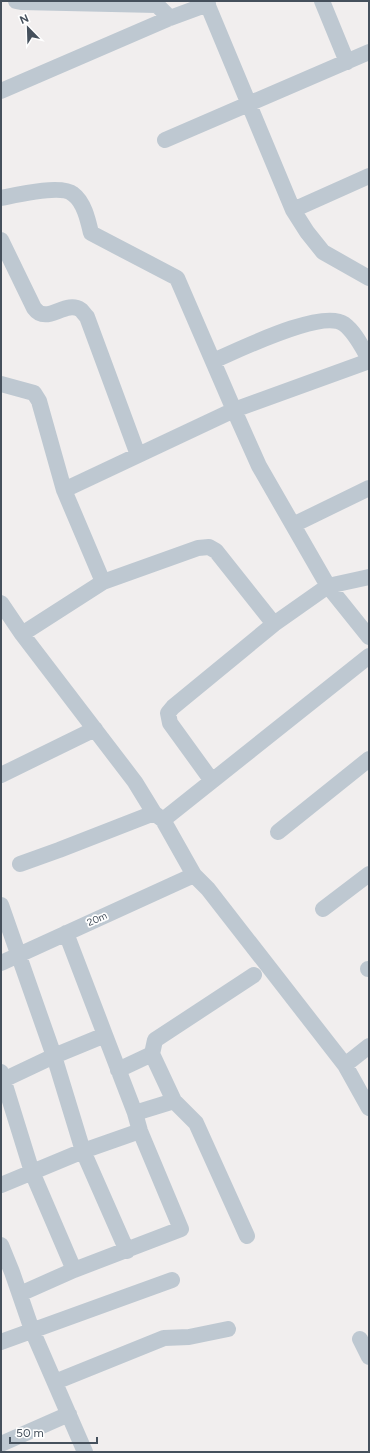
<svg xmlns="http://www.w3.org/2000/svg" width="370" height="1453" viewBox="0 0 370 1453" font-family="Figtree,sans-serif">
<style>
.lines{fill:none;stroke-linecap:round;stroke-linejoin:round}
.minor{stroke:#bec8d1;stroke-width:16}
.labels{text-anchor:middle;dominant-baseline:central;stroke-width:3.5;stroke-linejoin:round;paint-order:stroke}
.street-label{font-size:10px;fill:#45505c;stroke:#fff}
</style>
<rect width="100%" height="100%" fill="#f1eeee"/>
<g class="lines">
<path class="minor" d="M16,1L21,2L157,5L170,18
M206,1L293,210
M322,1L347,62
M1,91L170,18L208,4
M165,140L369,52
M369,176L293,210L307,232L323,252L369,278
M1,198C16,195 61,184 73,194C84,202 88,220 91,233L177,278L234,410L259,466L328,586L369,637
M1,240L34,308C47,326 65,299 81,310C83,312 85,315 87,317L138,455
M213,361C237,351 322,308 344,324C355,332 362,347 369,359
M1,384L34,393L39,401L64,490L103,582
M64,490L234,410L369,361
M293,525L369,488
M1,603L22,634L135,782L154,813L163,820L194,875L208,889L345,1065L369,1108
M22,634L103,582L198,548L209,547L216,551L274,624
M1,775L95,729
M212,781L170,723L168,713L173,707L274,624L328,586L369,577
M163,820L369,656
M278,832L369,759
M20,864L59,850L154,813
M1,905L54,1056L83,1151L127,1251
M323,909L369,874
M1,963L194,875
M368,969H369
M152,1054L174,1101
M345,1065L369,1046
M118,1070L152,1054L155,1040L254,975
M1,1072L32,1172L74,1270
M1,1081L54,1056L105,1035
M135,1113L174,1101L196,1123L247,1236
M1,1185L83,1151L140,1131
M1,1245L12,1272L32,1330L85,1452
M20,1294L74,1270L181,1229L140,1131L135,1113L105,1035L66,933
M360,1339L369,1357
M1,1342L172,1280
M55,1382L164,1338L189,1337L228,1329
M1,1444L69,1414"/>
</g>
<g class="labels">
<g class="street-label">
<text transform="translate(97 919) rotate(-24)">20m</text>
</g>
</g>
<rect width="370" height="1453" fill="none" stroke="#45505c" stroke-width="4"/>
<g transform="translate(28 28) rotate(337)" stroke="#ffffff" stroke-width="3" paint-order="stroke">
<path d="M0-3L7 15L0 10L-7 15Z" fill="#45505c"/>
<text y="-6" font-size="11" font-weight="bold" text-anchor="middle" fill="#45505c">N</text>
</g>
<path d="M10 1437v6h87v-6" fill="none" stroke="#45505c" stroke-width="2"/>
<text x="16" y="1437" font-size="12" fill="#45505c" stroke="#ffffff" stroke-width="3" paint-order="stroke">50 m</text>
</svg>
